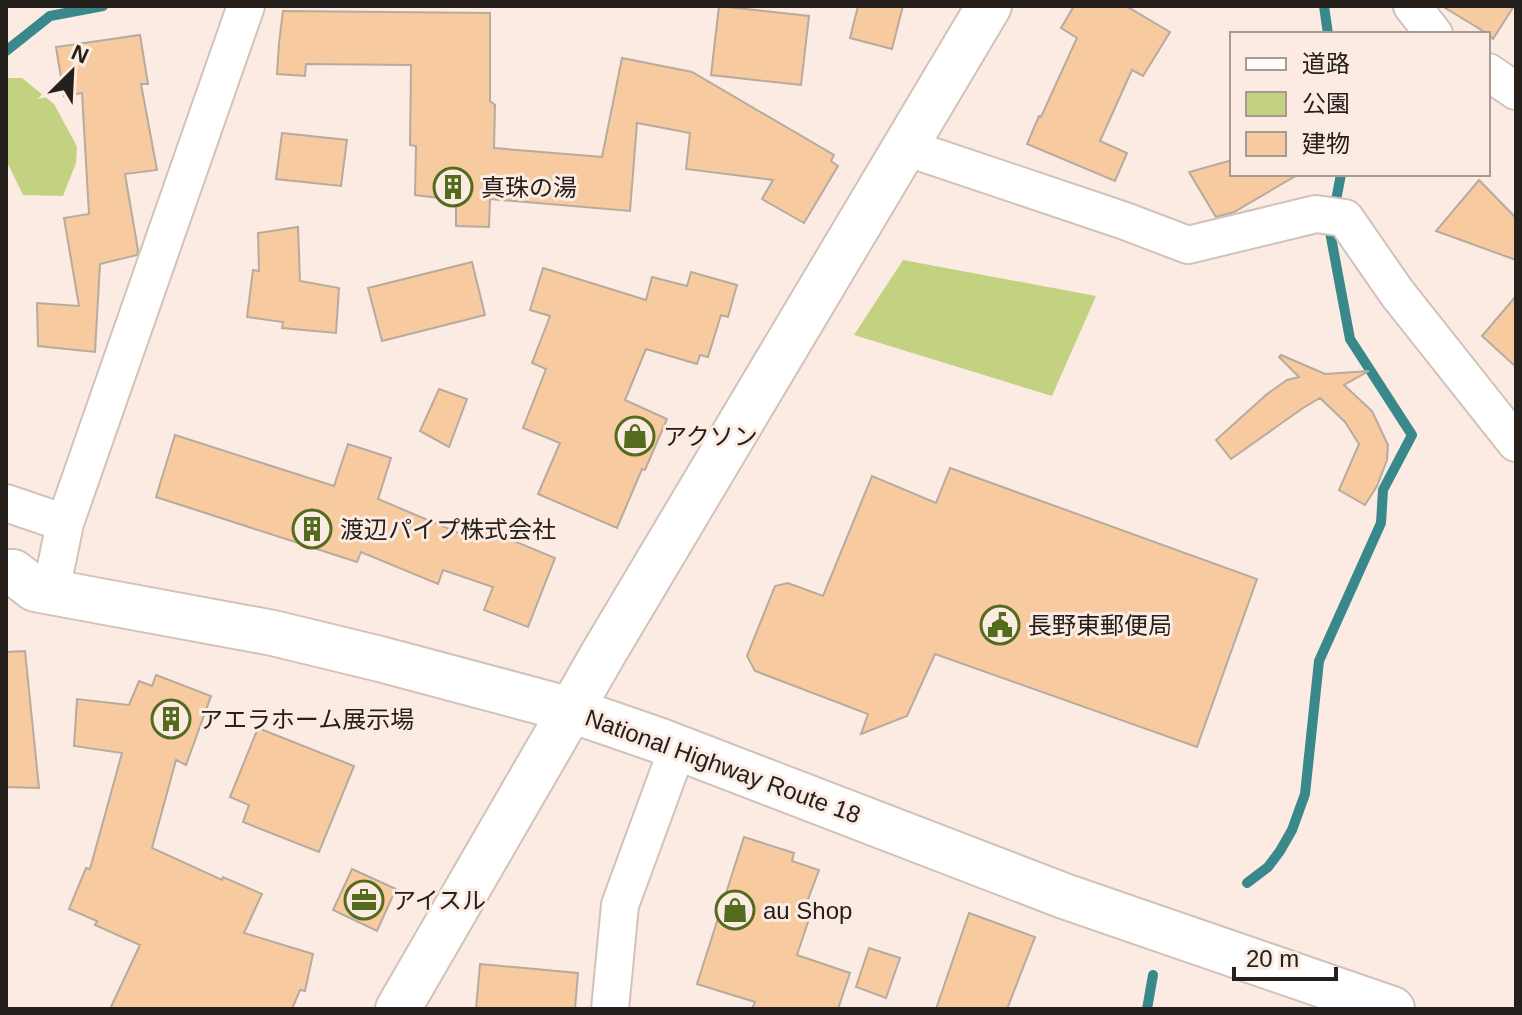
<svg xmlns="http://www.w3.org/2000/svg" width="1522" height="1015" viewBox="0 0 1522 1015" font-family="Helvetica,'Noto Sans JP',sans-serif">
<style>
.green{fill:#c2d280}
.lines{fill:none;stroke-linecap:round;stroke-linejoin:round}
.stream{stroke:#39888b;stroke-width:10}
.building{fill:#f7ca9f;stroke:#b7ab9f;stroke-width:2}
.minor-casing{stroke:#d2c2b9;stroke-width:40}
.tertiary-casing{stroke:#d2c2b9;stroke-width:48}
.secondary-casing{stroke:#d2c2b9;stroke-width:48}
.trunk-casing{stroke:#d2c2b9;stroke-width:48}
.minor{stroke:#fff;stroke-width:36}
.tertiary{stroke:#fff;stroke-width:44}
.secondary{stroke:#fff;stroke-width:44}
.trunk{stroke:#fff;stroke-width:44}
.labels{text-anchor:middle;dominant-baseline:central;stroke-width:6;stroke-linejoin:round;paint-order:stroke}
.poi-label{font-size:24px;fill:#25201c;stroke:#fcebe2;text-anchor:start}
.street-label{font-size:24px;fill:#25201c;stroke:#fcebe2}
</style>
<rect width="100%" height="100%" fill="#fcebe2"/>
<path class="green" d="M6,78H22L54,104L73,139L77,147L76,163L63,196L23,195L6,160Z
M903,260L1096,296L1052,396L854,335Z"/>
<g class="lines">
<path class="stream" d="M1324,6L1328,34
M6,51L50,16L103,6
M1247,883L1268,867L1280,851L1292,830L1305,794L1319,661L1381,523L1383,490L1412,435L1350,339L1330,232L1341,174
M1147,1009L1153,975"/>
</g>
<path class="building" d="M719,6L809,16L801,85L711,75Z
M858,6H903L892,49L850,38Z
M1074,6H1126L1170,32L1143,76L1132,70L1100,141L1127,153L1115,181L1027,144L1039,116L1041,117L1077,38L1061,28Z
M1442,6H1514L1493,39L1488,34Z
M283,11L490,13V101L495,105L494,148L602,157L622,58L692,72L834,155L831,161L838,166L804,223L762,199L773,180L686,169L690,133L637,123L630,211L490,199L489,227L456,226V200L415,195L416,146L410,145L411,65L306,64L305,76L277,74L279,43Z
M140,35L148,84H141L157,170L125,174L138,250L137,255L100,264L95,352L38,346L37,303L79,306L64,218L89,214L82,93L64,96L56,47Z
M282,133L347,140L341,186L276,179Z
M1232,160V174H1299L1234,212L1216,217L1189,172Z
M1479,180L1516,218V260L1436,231Z
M298,227L300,281L339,288L336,333L282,328L283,322L247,317L253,270L259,271L258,233Z
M472,262L485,315L382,341L368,288Z
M543,268L646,300L652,277L687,286L691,272L737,285L728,317L721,315L708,357L700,355L697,364L646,349L625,400L667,419L645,470L642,469L617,528L538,494L560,443L523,428L546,369L532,363L550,316L530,310Z
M1516,296V367L1482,336Z
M1281,355L1325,374L1369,371L1344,385L1372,411L1388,445L1387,460L1377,486L1365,505L1339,490L1359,444L1345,422L1320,398L1303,408L1231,459L1216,440L1267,394L1287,380L1299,377L1279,357Z
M439,389L467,399L449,447L420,431Z
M175,435L334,486L348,444L391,458L378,499L461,534L465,522L502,534V536L555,558L528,627L484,610L493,587L443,570L438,584L361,552L357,562L156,497Z
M950,468L1257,579L1197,747L935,654L907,716L861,734L868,714L755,671L747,656L775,586L788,583L823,596L872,476L936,503Z
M25,651L39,788L6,787V652Z
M156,675L211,696L186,765L176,760L152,848L222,880L223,877L262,894L244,933L313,954L305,991L300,990L292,1009H110L140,945L95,925L97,921L69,909L86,868L90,869L122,753L74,746L77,699L129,705L139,681L152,686Z
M258,728L354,766L319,852L243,822L249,805L230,797Z
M744,837L794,853L792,861L819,870L807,902L814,904L797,955L850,973L838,1009H752L755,1002L697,984Z
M352,869L396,889L377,931L333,910Z
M969,913L1035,937L1007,1009H936Z
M869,948L900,958L886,998L856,987Z
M480,964L578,973L575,1009H476Z"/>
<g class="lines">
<defs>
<path id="minor" d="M1412,6L1434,34
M1488,72L1516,91
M905,147L1125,221L1188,245L1316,214L1345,218L1397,293L1516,443
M6,503L65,523
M51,591L65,523L246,6
M610,1009L620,905L678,747"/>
<path id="tertiary" d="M571,710L603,654L989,6"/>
<path id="secondary" d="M398,1009L571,710"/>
<path id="trunk" d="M6,572H13L35,589L273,633L380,659L571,710L658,740L1064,896L1392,1009"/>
</defs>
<use href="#minor" class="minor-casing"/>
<use href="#tertiary" class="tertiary-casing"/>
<use href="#secondary" class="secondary-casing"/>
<use href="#trunk" class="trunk-casing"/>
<use href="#minor" class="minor"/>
<use href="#tertiary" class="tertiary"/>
<use href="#secondary" class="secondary"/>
<use href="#trunk" class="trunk"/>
</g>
<defs>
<symbol id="building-ring" viewBox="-11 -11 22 22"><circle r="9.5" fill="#fcebe2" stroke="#526b1c" stroke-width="1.5"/><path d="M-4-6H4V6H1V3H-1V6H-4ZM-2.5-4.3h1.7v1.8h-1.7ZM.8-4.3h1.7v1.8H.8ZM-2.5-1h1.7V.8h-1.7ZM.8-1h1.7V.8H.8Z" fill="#526b1c"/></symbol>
<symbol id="shop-ring" viewBox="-11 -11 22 22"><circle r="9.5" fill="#fcebe2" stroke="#526b1c" stroke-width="1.5"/><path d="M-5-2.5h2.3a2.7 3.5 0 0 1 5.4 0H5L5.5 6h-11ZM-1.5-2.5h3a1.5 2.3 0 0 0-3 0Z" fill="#526b1c"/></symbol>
<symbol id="civic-ring" viewBox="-11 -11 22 22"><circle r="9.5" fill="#fcebe2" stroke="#526b1c" stroke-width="1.5"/><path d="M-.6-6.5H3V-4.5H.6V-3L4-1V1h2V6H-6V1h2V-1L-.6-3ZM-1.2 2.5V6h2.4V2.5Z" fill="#526b1c"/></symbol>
<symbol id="office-ring" viewBox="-11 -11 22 22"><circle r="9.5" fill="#fcebe2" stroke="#526b1c" stroke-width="1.5"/><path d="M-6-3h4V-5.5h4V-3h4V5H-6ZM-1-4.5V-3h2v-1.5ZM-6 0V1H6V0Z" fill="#526b1c"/></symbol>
</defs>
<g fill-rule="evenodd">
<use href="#building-ring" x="431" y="165" width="44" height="44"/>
<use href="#shop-ring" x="613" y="414" width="44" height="44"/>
<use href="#building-ring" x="290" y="507" width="44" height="44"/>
<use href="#civic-ring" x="978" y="603" width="44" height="44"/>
<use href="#building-ring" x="149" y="697" width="44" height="44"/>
<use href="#office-ring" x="342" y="878" width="44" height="44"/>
<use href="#shop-ring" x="713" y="888" width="44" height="44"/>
</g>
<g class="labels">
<g class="poi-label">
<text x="481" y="187">真珠の湯</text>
<text x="663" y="436">アクソン</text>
<text x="340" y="529">渡辺パイプ株式会社</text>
<text x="1028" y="625">長野東郵便局</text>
<text x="199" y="719">アエラホーム展示場</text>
<text x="392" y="900">アイスル</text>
<text x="763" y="910">au Shop</text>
</g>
<g class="street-label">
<text transform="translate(723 766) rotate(20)">National Highway Route 18</text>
</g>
</g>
<rect width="1522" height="1015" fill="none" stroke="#25201c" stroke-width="16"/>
<rect x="1230" y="32" width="260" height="144" fill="#fcebe2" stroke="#a69a93" stroke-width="2"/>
<rect x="1246" y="58" width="40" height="12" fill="#ffffff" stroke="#a69a93" stroke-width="2"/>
<text x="1302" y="72" font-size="24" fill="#25201c">道路</text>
<rect x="1246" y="92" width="40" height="24" fill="#c2d280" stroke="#a69a93" stroke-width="2"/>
<text x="1302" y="112" font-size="24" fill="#25201c">公園</text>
<rect x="1246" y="132" width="40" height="24" fill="#f7ca9f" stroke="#a69a93" stroke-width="2"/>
<text x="1302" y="152" font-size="24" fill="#25201c">建物</text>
<g transform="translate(72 72) rotate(24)" stroke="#fcebe2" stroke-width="6" paint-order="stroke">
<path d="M0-6L14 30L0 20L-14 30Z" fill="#25201c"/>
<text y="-12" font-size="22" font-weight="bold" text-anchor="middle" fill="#25201c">N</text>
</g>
<path d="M1234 967v12h102v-12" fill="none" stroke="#25201c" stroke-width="4"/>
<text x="1246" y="967" font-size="24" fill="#25201c" stroke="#fcebe2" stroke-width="6" paint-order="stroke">20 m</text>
</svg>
